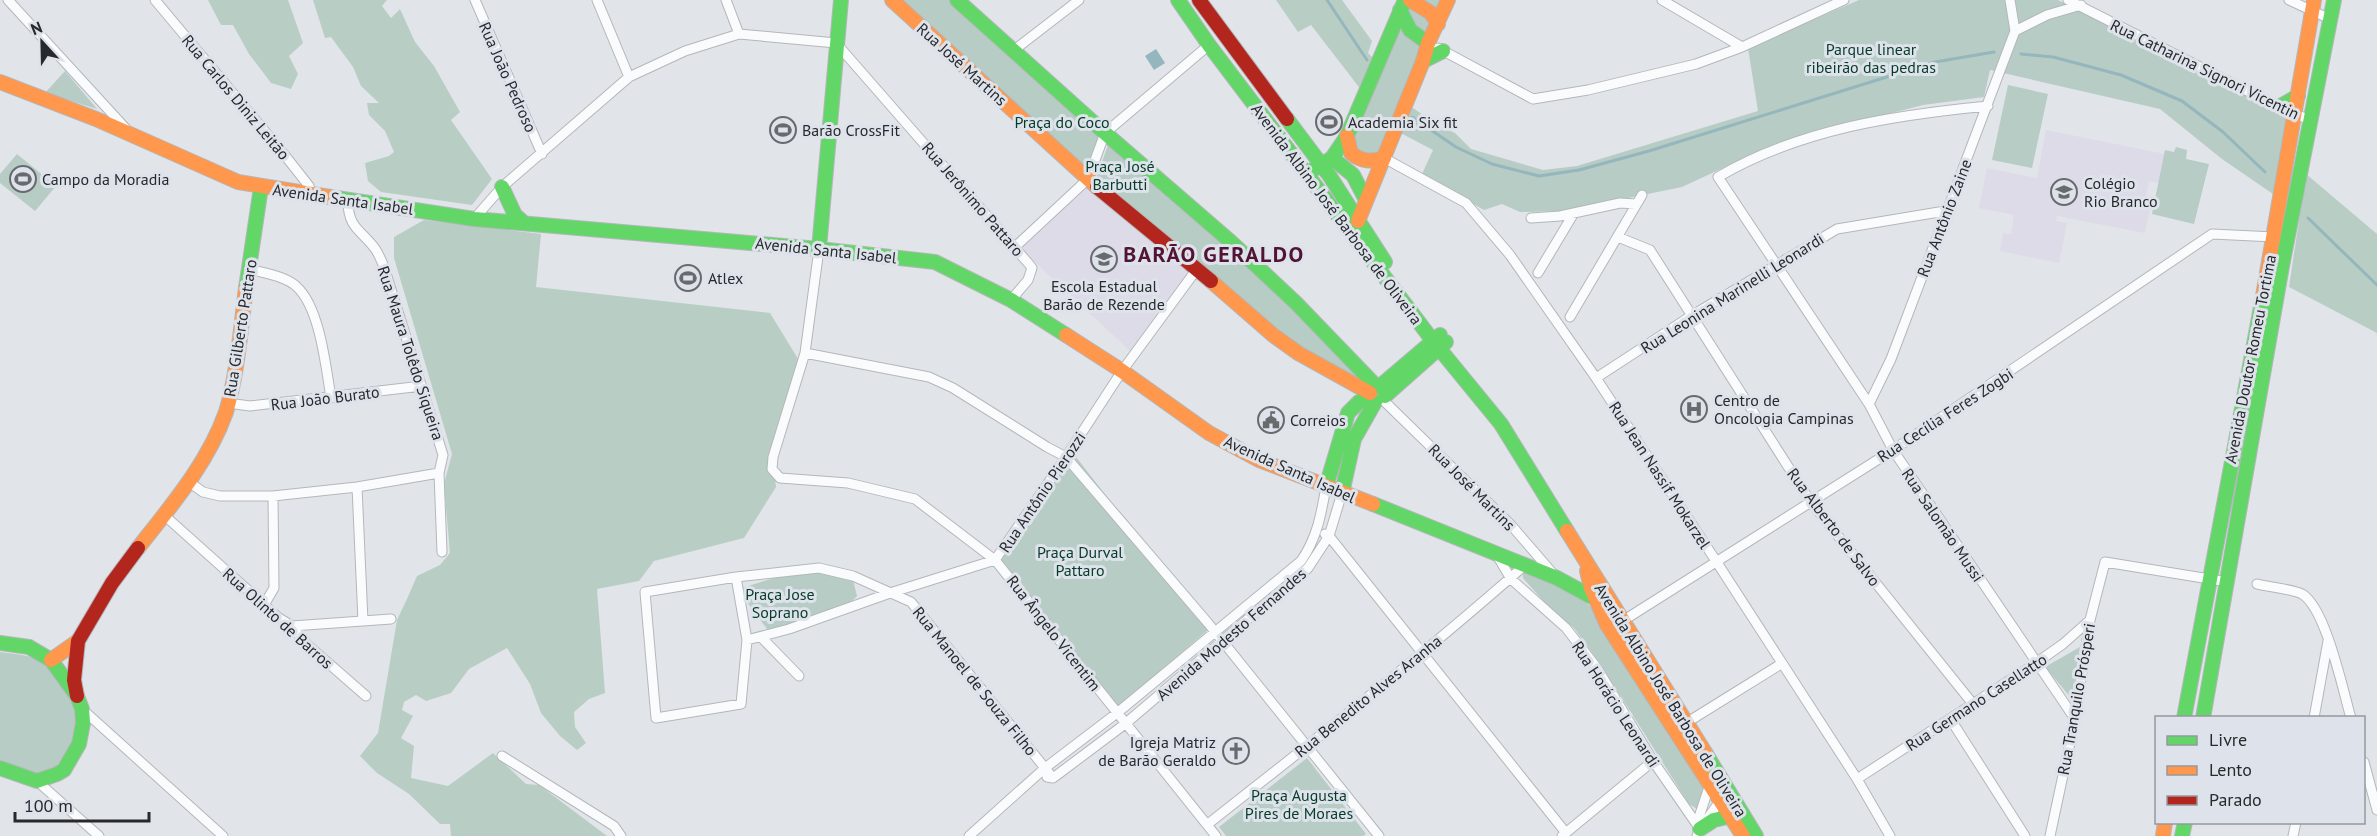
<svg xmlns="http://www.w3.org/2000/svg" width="2377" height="836" viewBox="0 0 2377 836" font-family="'PT Sans',sans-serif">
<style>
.education{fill:#dedbe9}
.green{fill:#b7ccc4}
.forest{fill:#b8cec5}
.water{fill:#95b6bc}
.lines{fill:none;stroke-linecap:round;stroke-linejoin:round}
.stream{stroke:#95b6bc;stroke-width:3}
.street-casing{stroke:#b4b7ba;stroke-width:11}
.fast-casing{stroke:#b4b7ba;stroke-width:16}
.slow-casing{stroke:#b4b7ba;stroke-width:16}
.jam-casing{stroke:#b4b7ba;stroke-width:16}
.street{stroke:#fafbfc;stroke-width:9}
.fast{stroke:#63d668;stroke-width:14}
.slow{stroke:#ff974d;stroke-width:14}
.jam{stroke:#b3261e;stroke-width:14}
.labels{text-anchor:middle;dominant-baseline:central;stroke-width:6;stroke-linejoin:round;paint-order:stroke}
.park-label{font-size:16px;fill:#063b28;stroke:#dee3eb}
.street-label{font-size:16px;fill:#27292c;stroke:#dee3eb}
.poi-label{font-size:16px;fill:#27292c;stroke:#dee3eb;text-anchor:start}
.district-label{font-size:22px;font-weight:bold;letter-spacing:1.5px;fill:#521334;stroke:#dee3eb}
</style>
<rect width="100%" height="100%" fill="#e1e4e8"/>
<path class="education" d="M2046,130L2165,154L2159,183L2149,181L2145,201L2151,203L2145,233L2057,216L2056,221L2067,223L2059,263L2000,251L2003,233L2011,234L2014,215L1979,208L1987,168L2037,178Z
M1087,187L1190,270L1130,351L1020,248Z"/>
<path class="green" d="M895,0H953L1105,133L1088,174Z
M1407,0H1443L1407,104L1438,125L1455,133L1471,149L1543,170L1577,166L1758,111L1748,48L1859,0H2058L2288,117L2273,194L2222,159L2160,109L1990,70L1984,97L1923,105L1802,136L1755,153L1682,187L1564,211L1520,212L1502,204L1484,210L1422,174L1433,150L1393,129L1382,156L1372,160L1352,150L1350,134Z
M65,71L97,109L45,93Z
M2008,85L2048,94L2032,168L1992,160Z
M1109,142L1196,217L1371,383L1367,388L1298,347L1096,179Z
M2176,147L2187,150L2186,159L2209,164L2194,224L2152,214L2165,150L2174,152Z
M17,154L56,186L35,211L0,183V174Z
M1073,453L1209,629L1118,707L1001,559Z
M1528,570L1575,593L1591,607L1705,786L1697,809L1689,804L1599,662L1574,628L1555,614L1523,578V572Z
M820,571L853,580L857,596L848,605L770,633L744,598L742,588L777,577Z
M2080,647L2072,699L2045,667Z
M0,652C15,654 32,655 45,663C63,675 84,715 77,737C75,742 70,748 67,753C61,762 55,772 44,774C31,778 13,767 0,762Z
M1307,758L1366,834L1363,836H1226L1219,827Z"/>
<path class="forest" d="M208,0H288L303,43L289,56L298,74L291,89L271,83L249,54L233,25H221Z
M313,0H387L382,6L391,18L400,9L415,42L434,66L460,112L451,120L492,179L472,205L381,192L368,181L365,163L389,156L394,152L385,131L369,115L367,103H379L361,86L353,67L331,37L325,38Z
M1276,0H1342L1372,41L1368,53L1375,60L1362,91L1311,25L1298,32Z
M2306,174L2377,234V333L2289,287Z
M424,220L541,234L536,287L770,313L800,362L772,457L776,487L744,538L654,561L639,581L597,589L605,693L589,699L574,712L575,727L586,743L577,750L560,736L541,713L530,684L507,648L469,669L451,693L426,701L416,695L404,702L402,710L413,716L401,738L414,746L411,778L448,786L493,753L526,784L539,785L607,836H451L450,824H440L409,794L377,773L360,756L378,733L397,620L407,599L417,576L440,565L450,553L444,484L452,454L394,258V237Z"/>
<path class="water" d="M1156,49L1165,63L1154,70L1145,56Z"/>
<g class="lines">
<path class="stream" d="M1327,0L1367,60
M2021,54L2053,57L2121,75L2182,101L2223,132L2265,172
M1412,117L1456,147L1492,164L1539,176L1579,170L1649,151L1935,62L1994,52
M2308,218L2377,285"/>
<defs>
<path id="street" d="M8,0L128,131
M155,0L283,153L309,186L312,196
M475,0L542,154
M597,0L629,77
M726,0L739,34
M1662,0L1742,47
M2068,0L2279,107L2312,121
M2289,0L2330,19
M2015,31L2047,15L2081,5
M1438,48L1533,99L1588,90L1696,64L1742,47L1844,0
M1013,51L1079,0
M1988,106C1895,115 1800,129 1718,177L1869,404L1893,450L2075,719
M1384,158L1466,203L1510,255L1596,378L1716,561L1857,779L1890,836
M348,201C348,229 362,230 376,250C379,255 382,262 384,267L443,455L439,473L442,552
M1531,218L1560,216L1620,203L1636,204
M474,219L502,187L629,77L685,51L739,34L836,43L1029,264L1032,268L1028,280L1011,300
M1618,237L1650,250L1810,501L1973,704
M1015,247L1088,179L1105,133L1209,45
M819,249L805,353L773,457L772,469L780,478L848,483L915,499L995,560L1216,836
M249,269C263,273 286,276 297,287C320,308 326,368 331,398
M1538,273L1574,213
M1570,317L1642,195
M805,353L929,377L953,388L1047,447L1066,457L1208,623L1379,836
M1596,378L1691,316L1837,229L1945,211
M1383,400L1511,525L1555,576
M228,403L250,406L422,386
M1869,404L1891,359L2015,31L2010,0
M189,482L203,492L220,496H273L357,487L439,473
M357,487L363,621
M164,515L279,618L292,626L303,641L366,696
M1325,534L1329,536L1566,833
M1495,552L1511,579L1566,628L1597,668L1653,761L1700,829
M736,577L747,640L741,704L656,718L645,592L736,577L819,568L853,576L911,602L1053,778
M2257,584C2268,587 2292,589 2302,594C2326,608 2343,691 2351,718
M264,605L274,588L273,496
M1621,622L1893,450L2212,234L2274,237
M292,626L391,619
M761,637L799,676
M747,640L789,629L890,593L995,560L1066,457L1122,371L1197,269
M82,709L223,836
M2314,718L2328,641
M1951,720L2025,836
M1686,723L1781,664
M502,756L614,826L621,836
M2364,762L2377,810
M1047,777L1053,778L1125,724L1308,568L1329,536L1342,493
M1857,779L2036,663L2063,644L2090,620
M37,781L99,836
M1208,824C1315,740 1423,655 1525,565
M1700,827L1699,817L1710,784
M969,836L1045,768L1117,713L1301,561C1317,538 1321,515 1326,487
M1562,836L1653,761
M1697,836L1700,829L1723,797
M2050,836L2075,719L2090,620L2105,562L2228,582
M2293,836L2296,822"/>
<path id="fast" d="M957,0L1105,133L1231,242L1296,303L1377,387
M1178,0L1209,45L1433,341L1501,424L1567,531
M1400,10L1410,30L1428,43
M1423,61L1443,51
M2279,107L2298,96
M1287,119L1329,175L1385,262
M1332,158L1353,175L1366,200
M1308,173L1332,158L1347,136L1405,0
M502,187L515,215L524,223
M330,197L474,219L819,249L935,262L1011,300L1066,335
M819,249L841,0
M246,288L261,187
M1379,387L1440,335
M1385,396L1446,342
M1326,487L1348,413L1359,402L1370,396
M1342,493L1354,439L1375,402
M1373,504L1557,578L1592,597
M0,643L29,647L51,660L77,696L82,709L83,723L79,744L64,770L57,774L37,781L0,768
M2184,718L2263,296
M2203,718L2282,266L2334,0
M1706,754L1756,836
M1700,829L1714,820L1731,816
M2182,836L2185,822"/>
<path id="slow" d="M892,0L1097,187
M1410,0L1431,13L1438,24
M0,82L96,119L238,182L330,197
M1347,136L1351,153C1362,162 1371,162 1384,158
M1358,221L1423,61L1428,43L1448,0
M1211,281L1273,335L1298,353L1370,393
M2263,296L2314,0
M1066,335L1122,371L1209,433L1259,460L1373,504
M1567,531L1706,754
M138,548C171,506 208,463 226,412C237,377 241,326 246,288
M1587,571L1591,588L1607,625L1743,836
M51,660L78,641
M2163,836L2165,822"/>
<path id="jam" d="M1199,0L1287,119
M1097,187L1211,281
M77,696L74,680L78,641L112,583L138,548"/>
</defs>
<use href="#street" class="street-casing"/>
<use href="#fast" class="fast-casing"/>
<use href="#slow" class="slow-casing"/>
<use href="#jam" class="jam-casing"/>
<use href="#street" class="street"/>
<use href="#fast" class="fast"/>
<use href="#slow" class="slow"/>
<use href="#jam" class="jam"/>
</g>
<defs>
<symbol id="stadium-ring" viewBox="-11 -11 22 22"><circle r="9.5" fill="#dee3eb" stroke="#686a6e" stroke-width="1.5"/><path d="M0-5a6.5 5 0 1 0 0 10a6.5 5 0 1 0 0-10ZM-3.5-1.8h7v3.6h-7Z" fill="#686a6e"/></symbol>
<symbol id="school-ring" viewBox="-11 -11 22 22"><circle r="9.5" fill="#dee3eb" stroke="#686a6e" stroke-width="1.5"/><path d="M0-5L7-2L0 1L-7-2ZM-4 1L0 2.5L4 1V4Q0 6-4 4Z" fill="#686a6e"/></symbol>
<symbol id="hospital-ring" viewBox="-11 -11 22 22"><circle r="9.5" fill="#dee3eb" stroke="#686a6e" stroke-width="1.5"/><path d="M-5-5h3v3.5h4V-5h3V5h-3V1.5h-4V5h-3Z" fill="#686a6e"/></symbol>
<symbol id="civic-ring" viewBox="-11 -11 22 22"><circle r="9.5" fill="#dee3eb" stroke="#686a6e" stroke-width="1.5"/><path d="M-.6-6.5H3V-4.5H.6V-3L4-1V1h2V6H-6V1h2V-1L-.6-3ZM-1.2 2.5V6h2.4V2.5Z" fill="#686a6e"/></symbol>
<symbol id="church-ring" viewBox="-11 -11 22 22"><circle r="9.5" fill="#dee3eb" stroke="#686a6e" stroke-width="1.5"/><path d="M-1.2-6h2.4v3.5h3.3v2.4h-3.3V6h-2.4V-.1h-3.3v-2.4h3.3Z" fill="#686a6e"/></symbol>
</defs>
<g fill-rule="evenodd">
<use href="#stadium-ring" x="1314" y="107" width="30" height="30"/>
<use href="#stadium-ring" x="768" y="115" width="30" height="30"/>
<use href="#stadium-ring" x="8" y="164" width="30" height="30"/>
<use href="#school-ring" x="2049" y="177" width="30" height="30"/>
<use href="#school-ring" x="1089" y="244" width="30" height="30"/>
<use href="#stadium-ring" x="673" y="263" width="30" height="30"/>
<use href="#hospital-ring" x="1679" y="394" width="30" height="30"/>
<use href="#civic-ring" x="1256" y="405" width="30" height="30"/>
<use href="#church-ring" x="1221" y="736" width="30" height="30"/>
</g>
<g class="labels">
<g class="park-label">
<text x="1871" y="49">Parque linear<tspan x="1871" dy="18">ribeirão das pedras</tspan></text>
<text x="1062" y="122">Praça do Coco</text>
<text x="1120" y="166">Praça José<tspan x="1120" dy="18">Barbutti</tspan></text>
<text x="1080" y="552">Praça Durval<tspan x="1080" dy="18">Pattaro</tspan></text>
<text x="780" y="594">Praça Jose<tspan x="780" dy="18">Soprano</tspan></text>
<text x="1299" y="795">Praça Augusta<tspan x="1299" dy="18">Pires de Moraes</tspan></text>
</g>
<g class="street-label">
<text transform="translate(962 64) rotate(42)">Rua José Martins</text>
<text transform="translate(2205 69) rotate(26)">Rua Catharina Signori Vicentin</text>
<text transform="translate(508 77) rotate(66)">Rua João Pedroso</text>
<text transform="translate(236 97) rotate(50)">Rua Carlos Diniz Leitão</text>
<text transform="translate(343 199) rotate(8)">Avenida Santa Isabel</text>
<text transform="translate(973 199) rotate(49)">Rua Jerônimo Pattaro</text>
<text transform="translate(1337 214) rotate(53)">Avenida Albino José Barbosa de Oliveira</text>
<text transform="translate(1944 218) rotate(-69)">Rua Antônio Zaine</text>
<text transform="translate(826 250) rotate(6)">Avenida Santa Isabel</text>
<text transform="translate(1732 293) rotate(-32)">Rua Leonina Marinelli Leonardi</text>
<text transform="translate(240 328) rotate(-81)">Rua Gilberto Pattaro</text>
<text transform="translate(411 353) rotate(72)">Rua Maura Tolêdo Siqueira</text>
<text transform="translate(2250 359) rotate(-79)">Avenida Doutor Romeu Tortima</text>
<text transform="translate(325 398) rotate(-7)">Rua João Burato</text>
<text transform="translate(1945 415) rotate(-33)">Rua Cecília Feres Zogbi</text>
<text transform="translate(1290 469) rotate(24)">Avenida Santa Isabel</text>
<text transform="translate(1660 475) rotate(57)">Rua Jean Nassif Mokarzel</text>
<text transform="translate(1472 487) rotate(45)">Rua José Martins</text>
<text transform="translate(1042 492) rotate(-56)">Rua Antônio Pierozzi</text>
<text transform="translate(1943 525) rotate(56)">Rua Salomão Mussi</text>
<text transform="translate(1834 527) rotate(53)">Rua Alberto de Salvo</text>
<text transform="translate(278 618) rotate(42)">Rua Olinto de Barros</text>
<text transform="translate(1054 633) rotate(52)">Rua Ângelo Vicentim</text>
<text transform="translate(1231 634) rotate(-41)">Avenida Modesto Fernandes</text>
<text transform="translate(975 681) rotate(51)">Rua Manoel de Souza Filho</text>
<text transform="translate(1368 696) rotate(-39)">Rua Benedito Alves Aranha</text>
<text transform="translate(2076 699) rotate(-80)">Rua Tranquilo Prósperi</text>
<text transform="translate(1671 700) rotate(58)">Avenida Albino José Barbosa de Oliveira</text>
<text transform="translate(1976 702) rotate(-33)">Rua Germano Casellatto</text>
<text transform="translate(1616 704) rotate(57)">Rua Horácio Leonardi</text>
</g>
<g class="poi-label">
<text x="1348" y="122">Academia Six fit</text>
<text x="802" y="130">Barão CrossFit</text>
<text x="42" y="179">Campo da Moradia</text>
<text x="2084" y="183">Colégio<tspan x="2084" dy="18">Rio Branco</tspan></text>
<text x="708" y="278">Atlex</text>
<text x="1104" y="286" text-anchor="middle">Escola Estadual<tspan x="1104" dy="18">Barão de Rezende</tspan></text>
<text x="1714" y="400">Centro de<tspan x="1714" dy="18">Oncologia Campinas</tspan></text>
<text x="1290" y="420">Correios</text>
<text x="1216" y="742" text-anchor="end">Igreja Matriz<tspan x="1216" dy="18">de Barão Geraldo</tspan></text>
</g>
<g class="district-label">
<text x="1214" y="254">BARÃO GERALDO</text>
</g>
</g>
<rect x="2155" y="716" width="210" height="108" fill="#dee3eb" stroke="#95999f" stroke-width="1.5"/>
<rect x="2167" y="736" width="30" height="9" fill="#63d668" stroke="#95999f" stroke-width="1.5"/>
<text x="2209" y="746" font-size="18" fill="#27292c">Livre</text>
<rect x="2167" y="766" width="30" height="9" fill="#ff974d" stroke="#95999f" stroke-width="1.5"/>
<text x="2209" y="776" font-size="18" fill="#27292c">Lento</text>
<rect x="2167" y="796" width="30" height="9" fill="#b3261e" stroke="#95999f" stroke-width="1.5"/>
<text x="2209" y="806" font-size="18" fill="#27292c">Parado</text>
<g transform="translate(42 42) rotate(338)" stroke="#dee3eb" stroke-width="4.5" paint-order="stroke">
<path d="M0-4.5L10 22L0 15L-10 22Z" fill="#27292c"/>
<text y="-9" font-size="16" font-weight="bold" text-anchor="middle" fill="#27292c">N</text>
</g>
<path d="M15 812v9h134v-9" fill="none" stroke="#27292c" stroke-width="3"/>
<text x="24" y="812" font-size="18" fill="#27292c" stroke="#dee3eb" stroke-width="4.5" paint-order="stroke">100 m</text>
</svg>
